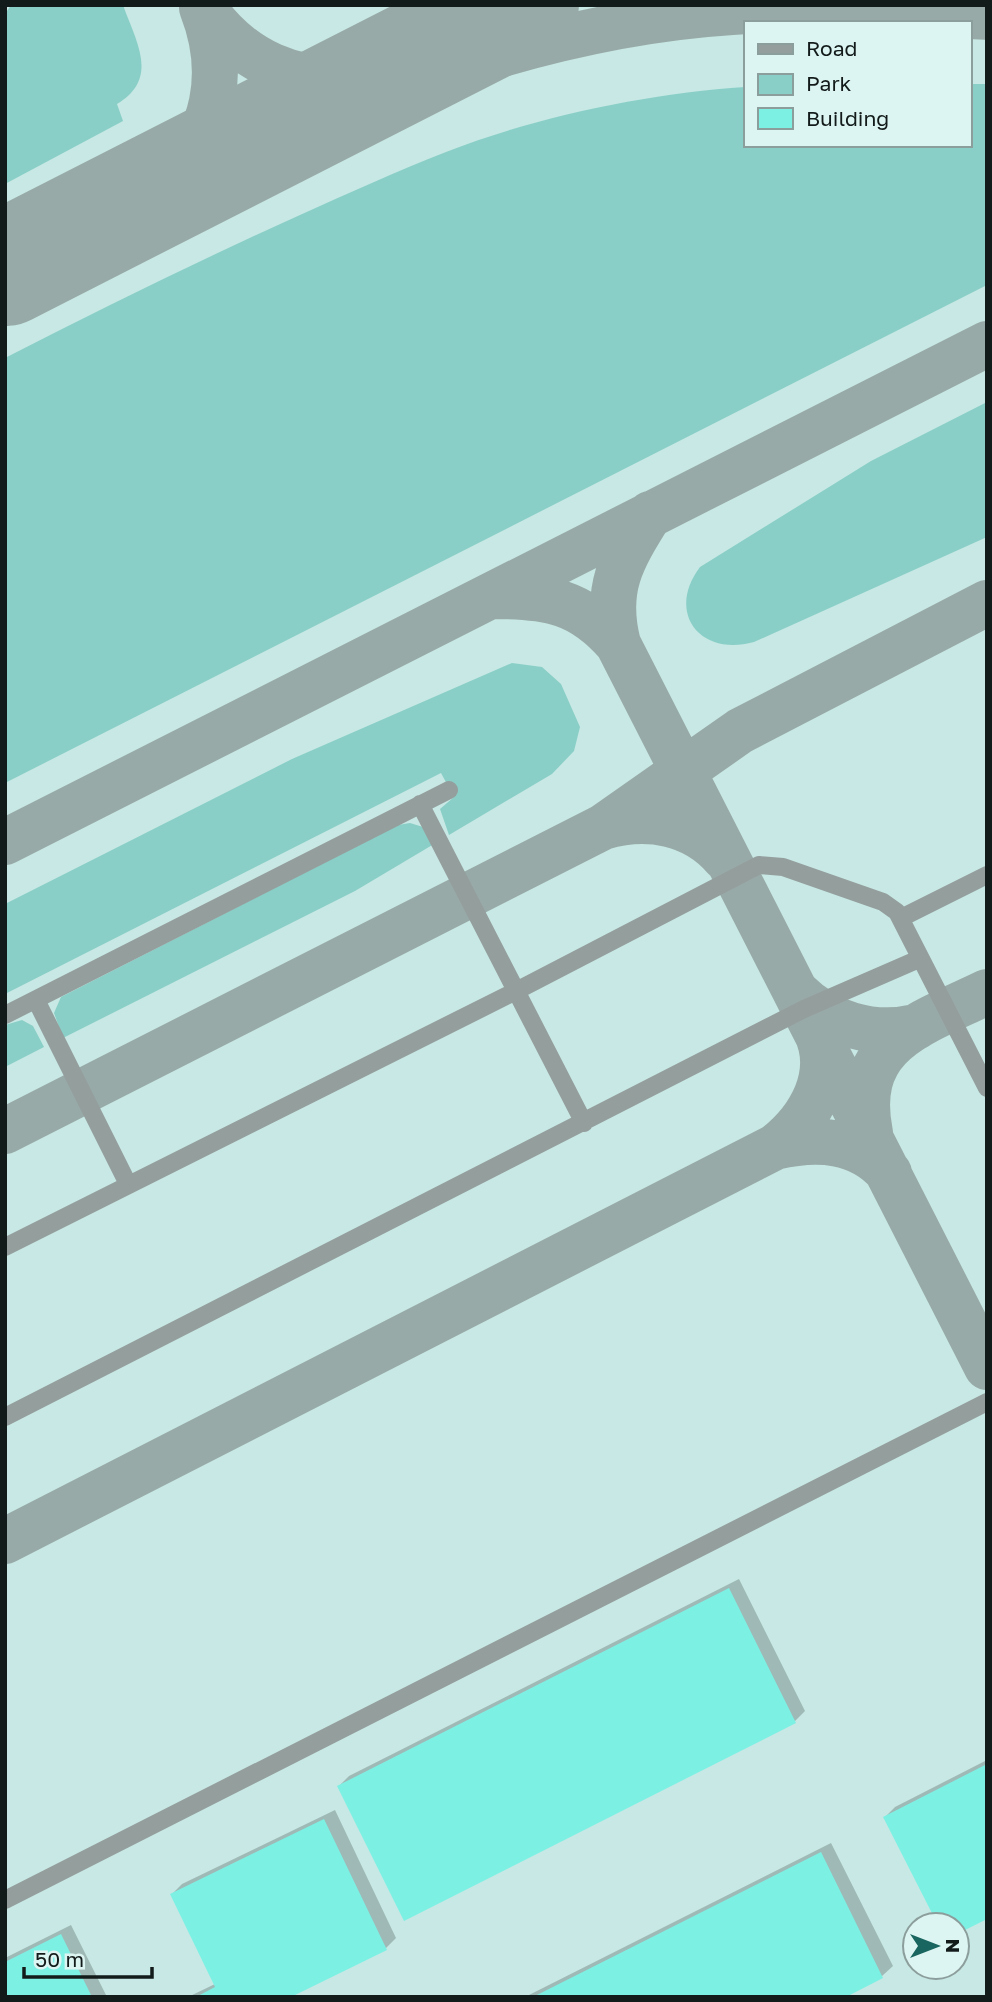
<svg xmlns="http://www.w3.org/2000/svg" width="992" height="2002" viewBox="0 0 992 2002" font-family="'Golos Text',sans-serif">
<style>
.built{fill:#c7e8e4;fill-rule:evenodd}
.green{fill:#8acfc7}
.shadow{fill:#0003}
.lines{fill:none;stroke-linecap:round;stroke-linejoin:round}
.taxiway{stroke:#98aaa8;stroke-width:46}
.runway{stroke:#98aaa8;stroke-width:116}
.building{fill:#7df0e4}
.minor{stroke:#949e9d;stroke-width:18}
</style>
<rect width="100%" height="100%" fill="#ddf5f2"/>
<path class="built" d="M5,5H987V1997H5ZM745,23H969V145H745ZM915,1925H957V1967H915Z"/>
<path class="green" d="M11,5H123C136,42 160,78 117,104L123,121L5,184V14Z
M969,84H987V285L5,783V358C103,308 200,260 300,215C349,193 397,171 446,152C535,117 650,93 745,87V145H969Z
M987,402V537L754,642C699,657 666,612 700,567L871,461Z
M512,663L542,667L561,684L580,727L574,751L552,774L449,835L440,809L454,797L441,773L5,994V904L292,759Z
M410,823L423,827L434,844L355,891L63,1038L54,1013L61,997L398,825Z
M22,1020L33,1026L44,1047L5,1067V1025Z"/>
<path class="shadow" d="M739,1579L805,1711L795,1721L339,1786L349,1776Z
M987,1760V1917L957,1932V1925H940L885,1817L895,1807Z
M335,1810L396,1938L386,1948L287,1997H188L215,1984L172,1894L182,1884Z
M831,1843L893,1966L882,1976L842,1997H525Z
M71,1925L107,1997H5V1958Z"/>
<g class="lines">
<path class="taxiway" d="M202,5C240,62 297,86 364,78
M327,96L453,5
M164,184C216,137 227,72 202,8
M153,192C337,107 528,25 732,12C818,7 902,12 987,17
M650,514C621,560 604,589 618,644L987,1367
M493,596C548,596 581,601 618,644
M603,827C647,814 694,822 725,858
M5,842L987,344
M796,992C828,1024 873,1037 916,1027
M5,1131L603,827L740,731L987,603
M870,1133C852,1042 919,1025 987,992
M775,1147C817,1137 859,1139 889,1173
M5,1541L775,1147C811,1119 837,1073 815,1029"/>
<path class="runway" d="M5,268L521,5"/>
</g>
<path class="building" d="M729,1588L796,1723L404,1921L337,1786Z
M987,1764V1919L957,1934V1925H938L883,1817Z
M324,1819L387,1950L291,1997H196L215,1987L170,1894Z
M821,1852L883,1978L846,1997H533Z
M61,1934L92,1997H5V1962Z"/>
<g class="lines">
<path class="minor" d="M420,804L584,1123
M901,918L987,875
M36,1000L128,1184
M5,1015L449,790
M5,1247L518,990L759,865L783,867L883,902L897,912L987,1088
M5,1417L804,1009L919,959
M5,1900L987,1402"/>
</g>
<rect width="992" height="2002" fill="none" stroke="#131b1a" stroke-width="14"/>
<rect x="744" y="21" width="228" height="126" fill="#ddf5f2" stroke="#8c9e9c" stroke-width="2"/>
<rect x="758" y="44" width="35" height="10" fill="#949e9d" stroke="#8c9e9c" stroke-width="2"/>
<text x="806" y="56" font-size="21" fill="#131b1a">Road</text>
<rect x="758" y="74" width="35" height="21" fill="#8acfc7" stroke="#8c9e9c" stroke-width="2"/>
<text x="806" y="91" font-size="21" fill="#131b1a">Park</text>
<rect x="758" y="108" width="35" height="21" fill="#7df0e4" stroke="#8c9e9c" stroke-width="2"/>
<text x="806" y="126" font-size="21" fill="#131b1a">Building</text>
<g transform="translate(936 1946) rotate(90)"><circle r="33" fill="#ddf5f2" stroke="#8c9e9c" stroke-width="2"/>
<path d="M0-5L12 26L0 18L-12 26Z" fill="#19655f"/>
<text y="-10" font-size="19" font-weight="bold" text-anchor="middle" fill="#131b1a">N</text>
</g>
<path d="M24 1967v10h128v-10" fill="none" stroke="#131b1a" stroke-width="3.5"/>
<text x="35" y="1967" font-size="21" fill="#131b1a" stroke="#ddf5f2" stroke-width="5" paint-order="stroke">50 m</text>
</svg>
